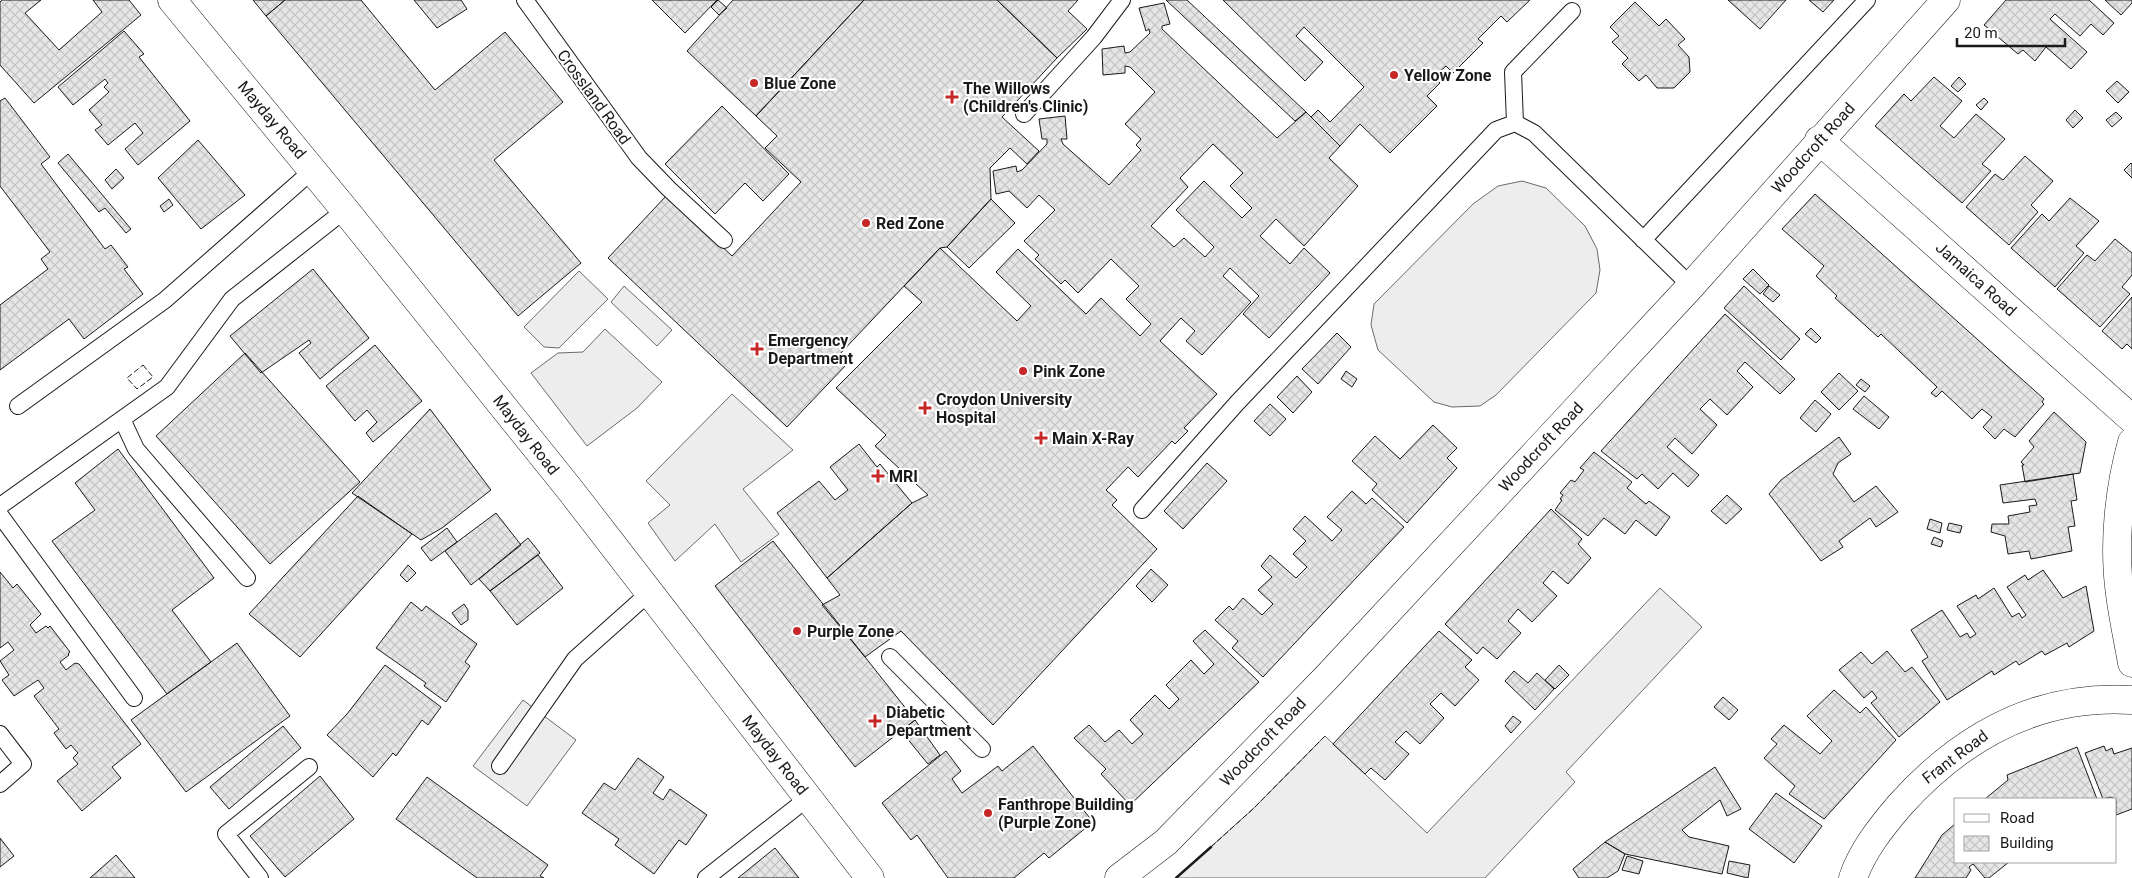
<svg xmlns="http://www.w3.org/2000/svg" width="2132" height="878" viewBox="0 0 2132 878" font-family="Roboto,sans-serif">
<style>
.built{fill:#ededed;stroke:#6a6a6a}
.building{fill:url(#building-cross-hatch);stroke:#1a1a1a;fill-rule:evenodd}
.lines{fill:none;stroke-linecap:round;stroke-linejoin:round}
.lane-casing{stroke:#1a1a1a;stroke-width:18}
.street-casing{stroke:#1a1a1a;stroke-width:29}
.lane{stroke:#fff;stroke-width:16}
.street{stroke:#fff;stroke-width:28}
.fence{stroke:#1a1a1a;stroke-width:1;stroke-dasharray:6 2.5;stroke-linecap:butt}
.wall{stroke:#1a1a1a;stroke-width:2.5}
.poi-dot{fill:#c62828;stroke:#fff;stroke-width:2}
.labels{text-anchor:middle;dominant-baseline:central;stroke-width:4;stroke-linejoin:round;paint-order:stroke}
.poi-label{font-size:16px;font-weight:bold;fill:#1a1a1a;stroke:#fff;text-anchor:start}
.street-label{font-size:16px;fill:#1a1a1a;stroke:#fff}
</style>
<defs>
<pattern id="building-cross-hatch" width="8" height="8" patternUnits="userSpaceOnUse" patternTransform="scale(1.25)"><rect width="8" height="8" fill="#e6e6e6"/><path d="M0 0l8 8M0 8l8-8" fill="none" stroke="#c5c5c5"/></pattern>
</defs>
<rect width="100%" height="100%" fill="#fff"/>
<path class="built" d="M1522,181L1546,188L1585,226L1597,249L1600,270L1596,293L1496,395L1480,406L1452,407L1434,402L1378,350L1371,325L1374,304L1473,204L1498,186Z
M579,271L608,299L559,348L544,347L524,327Z
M624,286L672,330L657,346L611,302Z
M605,329L662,382L637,408L587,446L531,373L558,353L583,352Z
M732,394L793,450L743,489L779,534L741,562L715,524L675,561L648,523L670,505L646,481Z
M1660,588L1702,627L1566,772L1575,782L1485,878H1176L1254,808L1325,736L1427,833Z
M523,700L576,740L527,806L473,766Z"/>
<path class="building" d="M2,0H41L25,13L59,50L102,12L93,0H129L141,15L34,103L0,65V2Z
M253,0H285L266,16Z
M285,0H361L435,90L505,32L563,102L494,160L581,263L518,316L266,16Z
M414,0H461L467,9L437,28Z
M652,0H717L685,33Z
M718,0L727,8L719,15L711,7Z
M733,0H864L756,116L687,51Z
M864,0H997L1057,58L1002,117L1039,151L1027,164L1010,148L990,168L991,199L947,247L940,248L838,356L847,364L787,427L608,258L667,195L732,256L801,182L765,148L777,136L756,116Z
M997,0H1078L1068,11L1087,29L1057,58Z
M1166,0H1187L1306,112L1295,121Z
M1223,0H1530L1507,22L1501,16L1478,39L1483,43L1453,73L1446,66L1434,77L1440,83L1427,96L1437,106L1390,153L1360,124L1340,146L1311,117L1318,110L1330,122L1364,87L1304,27L1296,36L1323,62L1305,81Z
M1728,0H1786L1760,29Z
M1809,0H1834L1823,12Z
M2006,0H2089L2114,23L2103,35L2091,24L2080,36L2055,14L2050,19L2087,52L2071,69L2046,47L2035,61L2023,50L2018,54L1984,25Z
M2105,0H2132V3L2121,15Z
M1635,2L1659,26L1666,19L1685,39L1678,45L1689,57L1690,72L1674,88H1657L1646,75L1639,81L1622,64L1628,58L1612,42L1619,36L1610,27Z
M1164,3L1170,24L1162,26V29L1277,138L1306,112L1340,146L1329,158L1358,186L1304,246L1276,219L1260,236L1290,264L1304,248L1330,273L1269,338L1243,314L1259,296L1230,268L1223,276L1251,302L1202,355L1186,341L1195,331L1181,318L1160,341L1217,394L1184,428L1188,431L1175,444L1172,441L1138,477L1128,467L1106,490L1117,500L1112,505L1157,549L993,725L901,631L865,657L822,605L840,595L827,578L912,503L928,495L875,446L886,435L836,388L922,302L904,286L940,248L1017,321L1031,306L996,272L1018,249L1086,314L1101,298L1140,336L1151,324L1126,299L1139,286L1111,259L1078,293L1065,280L1061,284L1035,259L1039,255L1024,241L1055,210L1039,195L1027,208L1009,191L996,194L993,171L1016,166L1017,172L1022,170L1047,144V139H1042L1039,119L1065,116L1067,139H1061L1063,144L1109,185L1141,150L1136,145L1141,139L1125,124L1155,92L1130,67L1125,66V73L1103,75L1102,49L1124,46L1125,53L1130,52L1150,33L1149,29L1146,31L1139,8ZM1213,144L1243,173L1230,186L1252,208L1242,218L1204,181L1176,210L1214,247L1205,257L1184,238L1174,247L1151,226L1188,187L1180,178Z
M124,31L144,54L139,57L190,121L138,165L125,149L143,133L135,123L108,145L95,130L102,125L89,110L109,92L104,87L108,83L105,79L73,105L58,87Z
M1934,77L1962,101L1940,126L1954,138L1976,114L2005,139L1982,164L1991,171L1962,203L1875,126L1904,94L1911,101Z
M1959,77L1966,84L1958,92L1951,86Z
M2117,81L2129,92L2118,103L2106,91Z
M5,98L50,157L41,164L105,249L111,245L128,267L124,269L143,294L84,339L69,319L0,370V305L48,269L41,259L50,252L0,186V101Z
M1984,98L1988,102L1981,110L1976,105Z
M722,106L789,174L763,201L745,183L715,214L665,164Z
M2075,110L2083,118L2073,128L2066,120Z
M2116,112L2122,118L2112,127L2106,120Z
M198,140L245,195L201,229L158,178Z
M68,154L131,229L126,233L105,208L99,212L58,163Z
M2025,156L2053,181L2031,205L2038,212L2009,245L1966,207L1995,174L2003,180Z
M2131,163L2132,164V178L2124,170Z
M116,169L124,178L112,189L105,180Z
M1815,194L2044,399L2042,402L2044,404L2015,437L2004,429L1995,439L1983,427L1992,417L1982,409L1972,419L1942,391L1936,397L1931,393L1937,387L1881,334L1878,337L1835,298L1837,296L1816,276L1824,266L1782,229Z
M2070,198L2099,221L2076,246L2084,253L2055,287L2011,248L2042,214L2049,221Z
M169,199L173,205L164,212L160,206Z
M991,199L1015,223L969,268L947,247Z
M2115,239L2132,253V275L2122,287L2130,294L2100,327L2057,289L2087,255L2095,261Z
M313,269L369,338L320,379L299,353L311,343L309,340L261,373L230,336Z
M1753,269L1769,285L1760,294L1743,279Z
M1744,286L1800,339L1781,360L1724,308Z
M1769,286L1780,295L1773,302L1763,294Z
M2132,297V349L2127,344L2122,349L2102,331Z
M1725,314L1795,379L1780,394L1745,362L1737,371L1753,387L1727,415L1710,399L1700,409L1717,425L1692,454L1675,438L1667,447L1699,475L1688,487L1673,473L1658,489L1642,474L1637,479L1601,451Z
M1811,328L1821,338L1816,343L1805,334Z
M1337,333L1351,347L1318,384L1302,369Z
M375,345L422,401L373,442L366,433L377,422L367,410L355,421L326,386Z
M245,353L360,482L270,564L156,436Z
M1346,371L1357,379L1352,387L1341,379Z
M1839,373L1858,391L1839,410L1821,392Z
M1297,376L1312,392L1293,413L1277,397Z
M1861,379L1870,386L1865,392L1856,385Z
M1864,396L1889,417L1879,429L1853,409Z
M1815,400L1831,414L1816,432L1800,418Z
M1270,404L1286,419L1270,436L1254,421Z
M430,409L491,490L442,528L421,540L352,493Z
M2054,412L2086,442L2080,473L2025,482L2022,465H2024L2021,462L2034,447L2029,441Z
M1433,425L1457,448L1447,458L1457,468L1407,523L1372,490L1377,484L1352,461L1375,436L1400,459Z
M1839,437L1851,454L1838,463L1833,474L1854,502L1876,486L1898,512L1876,527L1870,518L1839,541L1843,547L1821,561L1769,494L1781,480Z
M859,444L877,467L880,464L912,503L827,578L777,513L819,481L835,500L848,490L830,467Z
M118,449L214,578L172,610L211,662L167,694L52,541L95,510L75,483Z
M1594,452L1632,482L1627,488L1646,504L1649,501L1670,517L1656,536L1636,520L1625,534L1604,518L1588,536L1555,510L1562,500L1560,499L1563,495L1560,493L1571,480L1575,482L1584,470L1580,468Z
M1207,463L1227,481L1183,529L1164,511Z
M2073,474L2077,500L2071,501L2075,526L2068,527L2072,551L2031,559L2029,551L2008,554L2005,536L1991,532L1992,524H2009L2008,516L2030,512L2029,506L2037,505L2035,499L2003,503L2000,485Z
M1352,491L1366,504L1372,498L1404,527L1263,677L1232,648L1238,641L1215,620L1229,606L1233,610L1243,598L1262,615L1273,604L1258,590L1272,577L1261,566L1270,555L1296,578L1307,567L1293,554L1306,541L1293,529L1305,516L1332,541L1342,530L1327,517Z
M1727,495L1742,509L1726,524L1711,511Z
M358,496L412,534L300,657L249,614Z
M1551,509L1582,539L1578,544L1591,558L1568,584L1553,571L1543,583L1557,596L1532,622L1518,609L1508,621L1521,633L1497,659L1483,647L1477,654L1445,624Z
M496,513L521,545L471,585L445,551Z
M1930,519L1942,523L1940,533L1927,529Z
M1949,523L1962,526L1960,533L1947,530Z
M447,528L457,542L431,561L421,548Z
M1934,537L1943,541L1941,547L1931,544Z
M528,538L540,553L490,591L479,579Z
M773,541L915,720L855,767L715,586Z
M538,555L563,588L517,625L490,591Z
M408,565L416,573L407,582L400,575Z
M1151,569L1168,585L1152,602L1136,586Z
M2043,570L2063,598L2086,586L2094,631L2069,647L2067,643L2045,655L2042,651L2019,665L2016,661L1994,675L1992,671L1947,700L1922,661L1928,657L1911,630L1942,610L1960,637L1967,633L1970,638L1976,634L1957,606L1976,595L1978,599L1994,588L2012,617L2019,613L2022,618L2026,615L2007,587L2025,575L2028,580Z
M0,572L13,588L17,584L41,614L30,625L36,633L46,626L48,628L50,626L70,652L68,654L69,655L60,662L66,670L75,663L79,664L141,744L112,767L121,778L82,811L57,781L78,764L73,758L78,753L71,745L66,749L54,733L59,729L34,696L44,688L38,680L14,696L2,680L9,675L0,661L14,650L8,642L0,648Z
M411,602L422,611L426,606L477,644L465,662L470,666L446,702L424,686L426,683L376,648Z
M464,604L468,610V620L461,625L452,613Z
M1205,630L1259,682L1130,805L1101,774L1106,769L1074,738L1089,725L1105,742L1119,730L1132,744L1143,734L1130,720L1155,695L1169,709L1179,699L1166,685L1191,660L1204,674L1214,664L1193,641Z
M1439,631L1472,660L1465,667L1479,680L1455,706L1441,693L1430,704L1444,718L1420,744L1406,731L1395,742L1409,754L1385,780L1371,768L1365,774L1333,744Z
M237,643L290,716L186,792L131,720Z
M1887,651L1905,672L1912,667L1940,702L1899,737L1871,703L1877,698L1872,691L1864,698L1839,670L1861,652L1872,664Z
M385,665L441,707L428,725L422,720L396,756L393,753L373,777L327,735L347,714Z
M1559,665L1569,675L1555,689L1545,680Z
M1514,671L1528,683L1537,673L1554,689L1535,710L1505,681Z
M1834,690L1860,713L1866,707L1896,740L1824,819L1789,794L1795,786L1764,758L1777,744L1771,739L1784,725L1820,754L1832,741L1807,716Z
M1723,697L1738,710L1729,720L1714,707Z
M1513,716L1521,722L1511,733L1505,726Z
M915,720L940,755L928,764L901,731Z
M283,726L301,748L229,809L210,787Z
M1033,746L1093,822L1049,858L1044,853L1014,878H948L917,835L911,840L882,803L946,751L961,771L952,779L962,793L998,766L1002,771Z
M2104,746L2106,751L2112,748L2114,754L2132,748V809L2116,815V799L2110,797L2103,799L2085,753Z
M2077,747L2097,799H1985L2008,780L2007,775Z
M638,758L664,777L653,793L663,800L670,789L707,815L686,845L679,840L654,874L615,845L619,839L582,813L604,783L615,790Z
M1715,767L1741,809L1727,816L1720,800L1682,830L1689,837L1729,846L1722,874L1625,854L1605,842Z
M320,776L354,819L285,877L250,836Z
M427,777L548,865L540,876L544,878H477L396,819Z
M1776,793L1822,826L1794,863L1749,829Z
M1956,823V862H2009L1989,878H1985L1973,864L1969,867L1971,870L1966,878H1915L1942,835Z
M0,838L14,856L0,867Z
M1605,842L1625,854L1618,871L1607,878H1579L1573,869Z
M775,848L799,878H738Z
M116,855L135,878H90Z
M1627,856L1643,861L1639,874L1622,870Z
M1729,861L1750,865L1748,878L1727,873Z"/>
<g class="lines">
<defs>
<path id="lane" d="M525,0L639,158L669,189L724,240
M1024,114L1094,37L1122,0
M1515,123L1513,72L1572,11
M1643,240L1867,0
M18,406L165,300L313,170
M122,419L136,449L247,578
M0,506L167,387L232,299L345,210
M1142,510L1237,403L1496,130L1515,123L1534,133L1691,286
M0,515L134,698
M890,657L982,749
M0,734L23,764L0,784
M500,766L575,659L649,593
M260,878L226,834L309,767
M706,878L808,798"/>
<path id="street" d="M172,0L345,210L571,491L870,878
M1819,140L2132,419
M2132,442C2119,489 2113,545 2120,594C2123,617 2128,640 2132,663
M1119,878L1166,842L1328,676L1691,286L1946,0
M1853,878C1862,851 1882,826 1900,805C1962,736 2038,694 2132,700"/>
</defs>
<use href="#lane" class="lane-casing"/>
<use href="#street" class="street-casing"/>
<use href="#lane" class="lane"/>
<use href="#street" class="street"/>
<path class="fence" d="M143,365L153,377L137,389L127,378Z
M1211,847L1254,808L1325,736"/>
<path class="wall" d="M1176,878L1211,847"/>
</g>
<g class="poi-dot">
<circle cx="1394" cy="75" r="5"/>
<circle cx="754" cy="83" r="5"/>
<path d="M949.5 89.5h5v5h5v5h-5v5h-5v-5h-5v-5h5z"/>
<circle cx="866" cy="223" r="5"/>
<path d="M754.5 341.5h5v5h5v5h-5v5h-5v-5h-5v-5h5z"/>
<circle cx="1023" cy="371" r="5"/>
<path d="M922.5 400.5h5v5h5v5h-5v5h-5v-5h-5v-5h5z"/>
<path d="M1038.5 430.5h5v5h5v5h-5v5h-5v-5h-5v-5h5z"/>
<path d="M875.5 468.5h5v5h5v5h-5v5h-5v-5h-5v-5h5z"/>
<circle cx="797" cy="631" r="5"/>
<path d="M872.5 713.5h5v5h5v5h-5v5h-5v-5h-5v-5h5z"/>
<circle cx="988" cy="813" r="5"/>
</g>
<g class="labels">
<g class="poi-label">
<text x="1404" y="75">Yellow Zone</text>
<text x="764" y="83">Blue Zone</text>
<text x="963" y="88">The Willows<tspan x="963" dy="18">(Children's Clinic)</tspan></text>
<text x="876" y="223">Red Zone</text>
<text x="768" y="340">Emergency<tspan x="768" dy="18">Department</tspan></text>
<text x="1033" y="371">Pink Zone</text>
<text x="936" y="399">Croydon University<tspan x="936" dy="18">Hospital</tspan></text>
<text x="1052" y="438">Main X-Ray</text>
<text x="889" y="476">MRI</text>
<text x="807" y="631">Purple Zone</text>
<text x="886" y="712">Diabetic<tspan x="886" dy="18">Department</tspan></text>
<text x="998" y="804">Fanthrope Building<tspan x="998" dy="18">(Purple Zone)</tspan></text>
</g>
<g class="street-label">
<text transform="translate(594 97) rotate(54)">Crossland Road</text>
<text transform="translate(272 120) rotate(50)">Mayday Road</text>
<text transform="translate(1813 148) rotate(-48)">Woodcroft Road</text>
<text transform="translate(1976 279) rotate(42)">Jamaica Road</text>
<text transform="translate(526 435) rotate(52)">Mayday Road</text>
<text transform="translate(1541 447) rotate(-47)">Woodcroft Road</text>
<text transform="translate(1263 742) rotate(-46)">Woodcroft Road</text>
<text transform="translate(775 755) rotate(52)">Mayday Road</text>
<text transform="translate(1955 757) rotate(-37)">Frant Road</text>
</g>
</g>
<rect x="1954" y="798" width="162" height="65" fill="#ffffff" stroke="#a3a3a3"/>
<rect x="1964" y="814" width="25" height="8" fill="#ffffff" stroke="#a3a3a3"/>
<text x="2000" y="823" font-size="15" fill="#1a1a1a">Road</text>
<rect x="1964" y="836" width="25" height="15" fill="url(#building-cross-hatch)" stroke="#a3a3a3"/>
<text x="2000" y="848" font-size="15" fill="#1a1a1a">Building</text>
<path d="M1957 38v8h108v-8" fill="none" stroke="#1a1a1a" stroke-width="2.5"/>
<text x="1964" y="38" font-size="15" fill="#1a1a1a" stroke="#ffffff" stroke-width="4" paint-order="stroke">20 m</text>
</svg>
